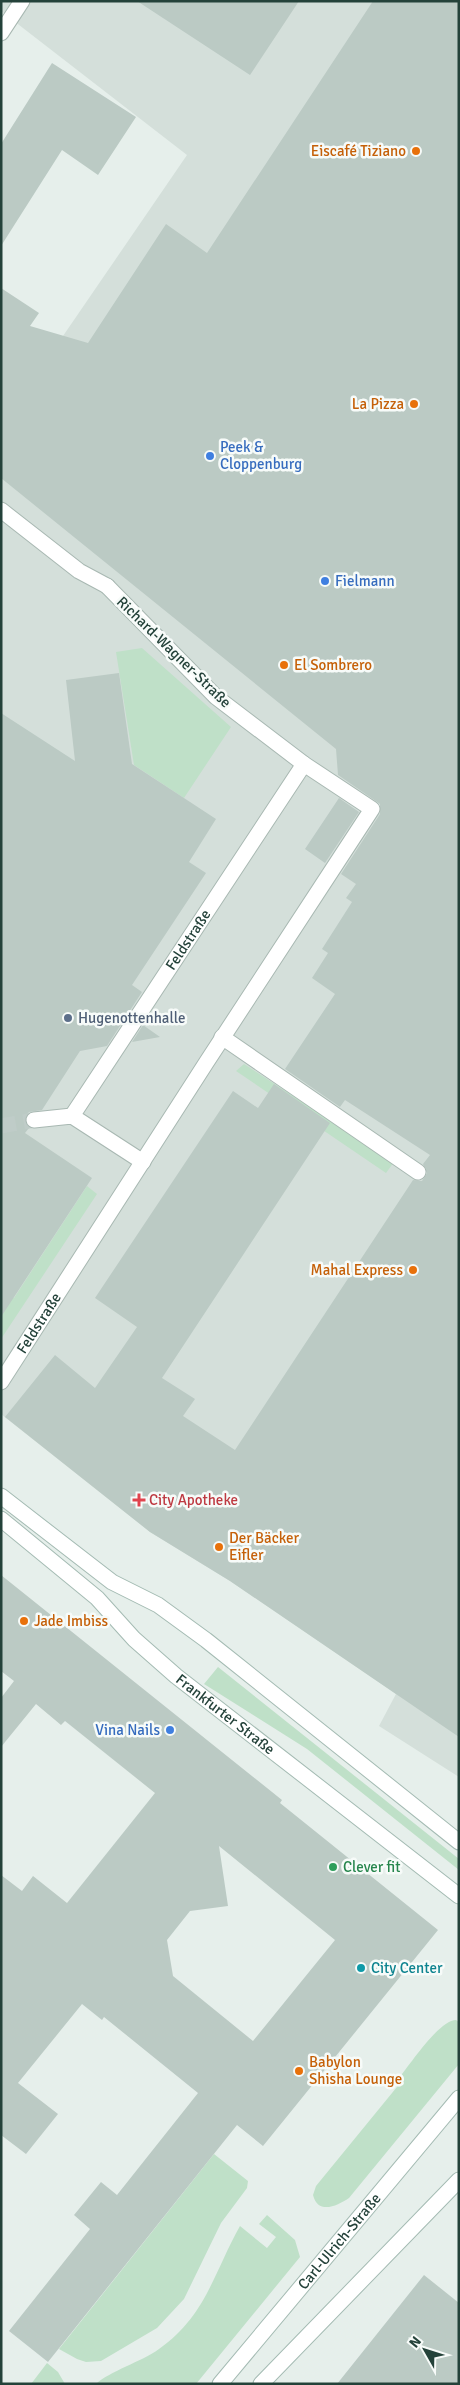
<svg xmlns="http://www.w3.org/2000/svg" width="460" height="2385" viewBox="0 0 460 2385" font-family="Signika,sans-serif">
<style>
.built{fill:#d4dfda}
.green{fill:#bfe0c8}
.building{fill:#bbcac4;fill-rule:evenodd}
.lines{fill:none;stroke-linecap:round;stroke-linejoin:round}
.pedestrian-tunnel{stroke:#bfccc8;stroke-width:15;stroke-dasharray:15 8;stroke-linecap:butt}
.pedestrian-casing{stroke:#a8b8b2;stroke-width:17}
.minor-casing{stroke:#a8b8b2;stroke-width:17}
.secondary-casing{stroke:#a4bbb3;stroke-width:17}
.pedestrian{stroke:#fff;stroke-width:15}
.minor{stroke:#fff;stroke-width:15}
.secondary{stroke:#fff;stroke-width:15}
.food-dot{fill:#e8710a;stroke:#f7fbf9;stroke-width:2}
.shop-dot{fill:#3f7fe0;stroke:#f7fbf9;stroke-width:2}
.service-dot{fill:#5c6f8a;stroke:#f7fbf9;stroke-width:2}
.health-dot{fill:#e0444e;stroke:#f7fbf9;stroke-width:2}
.leisure-dot{fill:#2e9e5b;stroke:#f7fbf9;stroke-width:2}
.culture-dot{fill:#0f9aa8;stroke:#f7fbf9;stroke-width:2}
.labels{text-anchor:middle;dominant-baseline:central;stroke-width:5;stroke-linejoin:round;paint-order:stroke}
.food-label{font-size:15px;fill:#c56008;stroke:#f7fbf9;text-anchor:start}
.shop-label{font-size:15px;fill:#366cbe;stroke:#f7fbf9;text-anchor:start}
.street-label{font-size:15px;fill:#24423a;stroke:#f7fbf9}
.service-label{font-size:15px;fill:#4e5e75;stroke:#f7fbf9;text-anchor:start}
.health-label{font-size:15px;fill:#be3a42;stroke:#f7fbf9;text-anchor:start}
.leisure-label{font-size:15px;fill:#27864d;stroke:#f7fbf9;text-anchor:start}
.culture-label{font-size:15px;fill:#0d838f;stroke:#f7fbf9;text-anchor:start}
</style>
<rect width="100%" height="100%" fill="#e6efeb"/>
<path class="built" d="M1,1H459V1777L379,1726L396,1694L230,1581L150,1532L1,1414V433L63,336L187,155L1,11Z"/>
<path class="green" d="M142,648L231,727L184,798L134,765L116,652Z
M244,1064L394,1162L386,1173L236,1071Z
M87,1186L97,1194L1,1339V1290L14,1298Z
M218,1667L459,1859V1870L307,1749L204,1684Z
M456,2020L459,2022V2064L349,2198C337,2206 318,2215 313,2195L316,2186L401,2082L398,2079C410,2065 439,2020 456,2020Z
M214,2154L248,2181L247,2188L221,2223L184,2299L157,2328L101,2361L86,2362L77,2359L59,2349Z
M267,2215L295,2240L300,2257L196,2384H96C110,2371 141,2362 159,2349C206,2316 214,2272 240,2226L267,2248L276,2237L259,2224Z
M47,2363L58,2372L65,2384H31Z"/>
<path class="building" d="M137,1H299L250,75Z
M373,1H459V1737L230,1581L150,1532L5,1417L55,1355L95,1388L137,1327L95,1298L233,1091L258,1108L274,1084L330,1123L162,1378L195,1399L183,1416L235,1450L413,1180L422,1181L427,1173L423,1164L430,1155L345,1100L340,1107L285,1069L335,994L312,978L328,953L322,949L352,902L346,898L356,884L341,874L380,814V804L338,775L336,749L1,478V288L39,313L30,326L88,343L166,224L207,253Z
M52,63L136,117L98,175L62,150L1,246V144Z
M119,673L132,764L216,819L189,862L206,873L132,985L142,992L107,1046L80,1051L42,1110L29,1112L25,1117V1121L29,1128L25,1133L92,1178L1,1317V713L75,761L66,680Z
M339,798L359,812L325,863L305,849Z
M143,1025L160,1037L132,1042Z
M1,1575L282,1800L280,1803L438,1930L263,2146L237,2125L48,2362L9,2331L90,2229L74,2215L101,2182L117,2195L198,2093L104,2017L102,2020L82,2004L18,2083L58,2114L26,2154L1,2135V1875L22,1891L33,1876L67,1903L155,1793L65,1721L61,1725L36,1704L1,1747V1698L14,1681L1,1671ZM219,1846L335,1940L253,2041L173,1976L167,1940L190,1911L228,1906Z
M424,2275L459,2303V2384H337Z"/>
<g class="lines">
<path class="pedestrian-tunnel" d="M1,1126L34,1120"/>
<defs>
<g id="pedestrian">
<path d="M222,1037L418,1172"/>
<path id="s1" d="M72,1116L304,764"/>
<path d="M34,1120L72,1116L143,1162"/>
<path id="s2" d="M1,1382L206,1063L372,809L304,764L216,697L107,586"/>
</g>
<path id="minor" d="M1,33L22,1
M1,510L79,571L107,586"/>
<g id="secondary">
<path d="M1,1496L112,1582L158,1605L206,1640L459,1842"/>
<path id="s3" d="M1,1519L97,1598L134,1639L176,1676L459,1896"/>
<path id="s4" d="M220,2384L459,2098"/>
<path d="M261,2384L459,2180"/>
</g>
</defs>
<use href="#pedestrian" class="pedestrian-casing"/>
<use href="#minor" class="minor-casing"/>
<use href="#secondary" class="secondary-casing"/>
<use href="#pedestrian" class="pedestrian"/>
<use href="#minor" class="minor"/>
<use href="#secondary" class="secondary"/>
</g>
<g class="food-dot">
<circle cx="416" cy="151" r="5"/>
<circle cx="414" cy="404" r="5"/>
<circle cx="284" cy="665" r="5"/>
<circle cx="413" cy="1270" r="5"/>
<circle cx="219" cy="1547" r="5"/>
<circle cx="24" cy="1621" r="5"/>
<circle cx="299" cy="2071" r="5"/>
</g>
<g class="shop-dot">
<circle cx="210" cy="456" r="5"/>
<circle cx="325" cy="581" r="5"/>
<circle cx="170" cy="1730" r="5"/>
</g>
<circle class="service-dot" cx="68" cy="1018" r="5"/>
<path class="health-dot" d="M136.5 1492.5h5v5h5v5h-5v5h-5v-5h-5v-5h5z"/>
<circle class="leisure-dot" cx="333" cy="1867" r="5"/>
<circle class="culture-dot" cx="361" cy="1968" r="5"/>
<g class="labels">
<g class="food-label">
<text x="406" y="151" text-anchor="end">Eiscafé Tiziano</text>
<text x="404" y="404" text-anchor="end">La Pizza</text>
<text x="294" y="665">El Sombrero</text>
<text x="403" y="1270" text-anchor="end">Mahal Express</text>
<text x="229" y="1538">Der Bäcker<tspan x="229" dy="17">Eifler</tspan></text>
<text x="34" y="1621">Jade Imbiss</text>
<text x="309" y="2062">Babylon<tspan x="309" dy="17">Shisha Lounge</tspan></text>
</g>
<g class="shop-label">
<text x="220" y="447">Peek &amp;<tspan x="220" dy="17">Cloppenburg</tspan></text>
<text x="335" y="581">Fielmann</text>
<text x="160" y="1730" text-anchor="end">Vina Nails</text>
</g>
<g class="street-label">
<text transform="translate(174 652) rotate(44)">Richard-Wagner-Straße</text>
<text stroke="none"><textPath href="#s1" startOffset="211">Feldstraße</textPath></text>
<text stroke="none"><textPath href="#s2" startOffset="70">Feldstraße</textPath></text>
<text stroke="none"><textPath href="#s3" startOffset="298">Frankfurter Straße</textPath></text>
<text stroke="none"><textPath href="#s4" startOffset="186">Carl-Ulrich-Straße</textPath></text>
</g>
<g class="service-label">
<text x="78" y="1018">Hugenottenhalle</text>
</g>
<g class="health-label">
<text x="149" y="1500">City Apotheke</text>
</g>
<g class="leisure-label">
<text x="343" y="1867">Clever fit</text>
</g>
<g class="culture-label">
<text x="371" y="1968">City Center</text>
</g>
</g>
<rect width="460" height="2385" fill="none" stroke="#24423a" stroke-width="5"/>
<g transform="translate(425 2350) rotate(309)" stroke="#f7fbf9" stroke-width="4" paint-order="stroke">
<path d="M0-4L9 19L0 12L-9 19Z" fill="#24423a"/>
<text y="-8" font-size="14" font-weight="bold" text-anchor="middle" fill="#24423a">N</text>
</g>
</svg>
